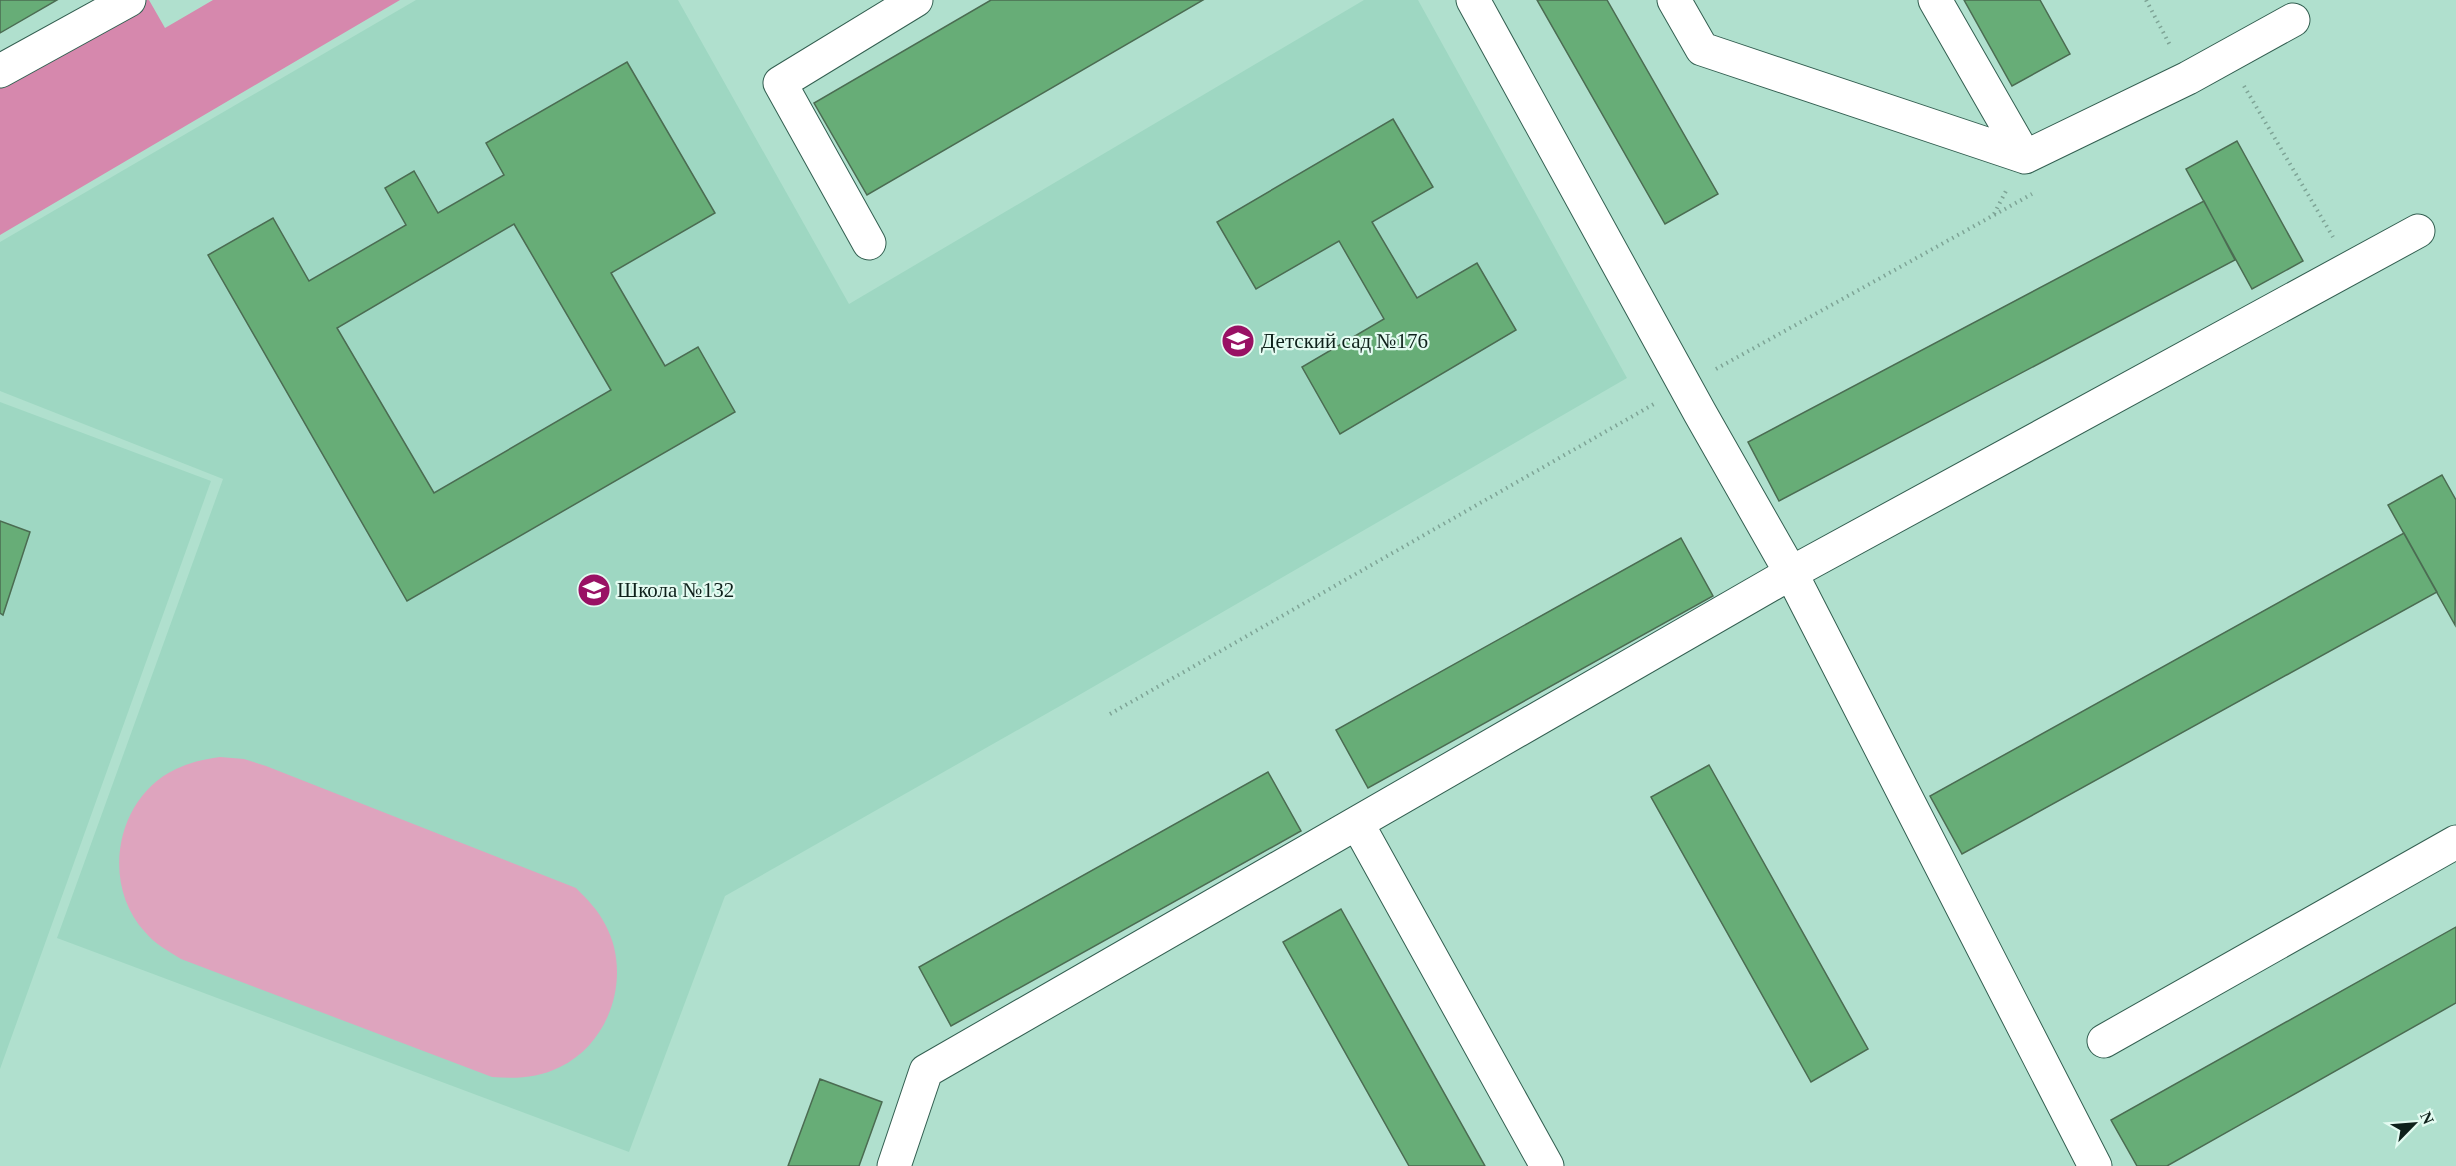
<svg xmlns="http://www.w3.org/2000/svg" width="2456" height="1166" viewBox="0 0 2456 1166" font-family="Georgia,serif">
<style>
.built{fill:#9ed7c2}
.green{fill:#dea4be}
.forest{fill:#d688ad}
.building{fill:#67ad77;stroke:#4b6c52;stroke-width:1.5;fill-rule:evenodd}
.lines{fill:none;stroke-linecap:round;stroke-linejoin:round}
.minor-casing{stroke:#335f51;stroke-width:35}
.path{stroke:#7ea496;stroke-width:4;stroke-dasharray:1.5 4.5;stroke-linecap:butt}
.minor{stroke:#fff;stroke-width:33}
.labels{text-anchor:middle;dominant-baseline:central;stroke-width:4.5;stroke-linejoin:round;paint-order:stroke}
.poi-label{font-size:21px;fill:#0e211b;stroke:#e3fbf1;text-anchor:start}
</style>
<rect width="100%" height="100%" fill="#b0e0ce"/>
<path class="built" d="M416,0H678L849,304L1364,0H1418L1627,378L1067,702L725,896L629,1152L57,938L223,479L0,391V242Z
M0,402L211,481L0,1069Z"/>
<path class="green" d="M220,757L244,759L266,766L576,888C587,899 598,910 605,924C632,973 612,1042 560,1067C538,1078 516,1079 492,1077L181,959C168,951 155,944 145,932C100,883 116,797 176,769C191,762 205,759 220,757Z"/>
<path class="forest" d="M147,0H149L165,28L213,0H400L0,235V84Z"/>
<path class="building" d="M0,0H57L0,33Z
M991,0H1203L867,195L814,103Z
M1537,0H1607L1718,194L1665,224Z
M1964,0H2040L2070,54L2012,86Z
M627,62L715,213L611,273L665,366L698,347L735,412L407,601L208,255L273,218L309,281L406,225L385,188L414,171L438,213L504,175L486,143ZM514,224L611,390L434,493L337,328Z
M1393,119L1433,187L1372,222L1417,298L1477,263L1516,330L1340,434L1302,367L1384,319L1339,241L1256,289L1217,222Z
M2237,141L2303,261L2252,289L2186,169Z
M2204,201L2235,260L1779,501L1748,442Z
M2442,475L2456,500L2455,625L2388,505Z
M0,521L30,532L3,615L0,613Z
M2404,533L2437,592L1962,854L1930,796Z
M1681,538L1713,596L1368,788L1336,730Z
M1709,765L1868,1049L1811,1082L1651,797Z
M1268,772L1301,831L951,1026L919,967Z
M1341,909L1485,1166H1409L1283,942Z
M2456,927V1003L2167,1166H2137L2111,1120Z
M820,1079L882,1102L859,1166H788Z"/>
<g class="lines">
<defs>
<path id="minor" d="M1674,0L1702,49L2025,157L2188,78L2293,20
M1935,0L2025,157
M0,71L129,0
M869,243L780,83L916,0
M1357,823L1547,1166
M2104,1041L2456,842
M894,1166L926,1071L1791,573L1700,413L1473,0
M2095,1166L1791,573L2418,231"/>
</defs>
<use href="#minor" class="minor-casing"/>
<path class="path" d="M2146,0L2171,47
M2244,86L2333,237
M1994,214L2007,189
M1716,369L2032,194
M1110,714L1654,404"/>
<use href="#minor" class="minor"/>
</g>
<defs>
<symbol id="school-disc" viewBox="-11 -11 22 22"><circle r="9.5" fill="#991164" stroke="#e3fbf1"/><path d="M0-5L7-2L0 1L-7-2ZM-4 1L0 2.5L4 1V4Q0 6-4 4Z" fill="#fff"/></symbol>
</defs>
<g fill-rule="evenodd">
<use href="#school-disc" x="1219" y="322" width="38" height="38"/>
<use href="#school-disc" x="575" y="571" width="38" height="38"/>
</g>
<g class="labels">
<g class="poi-label">
<text x="1261" y="341">Детский сад №176</text>
<text x="617" y="590">Школа №132</text>
</g>
</g>
<g transform="translate(2414 1124) rotate(65)" stroke="#e3fbf1" stroke-width="4.5" paint-order="stroke">
<path d="M0-4.5L10 22L0 15L-10 22Z" fill="#0e211b"/>
<text y="-9" font-size="16" font-weight="bold" text-anchor="middle" fill="#0e211b">N</text>
</g>
</svg>
